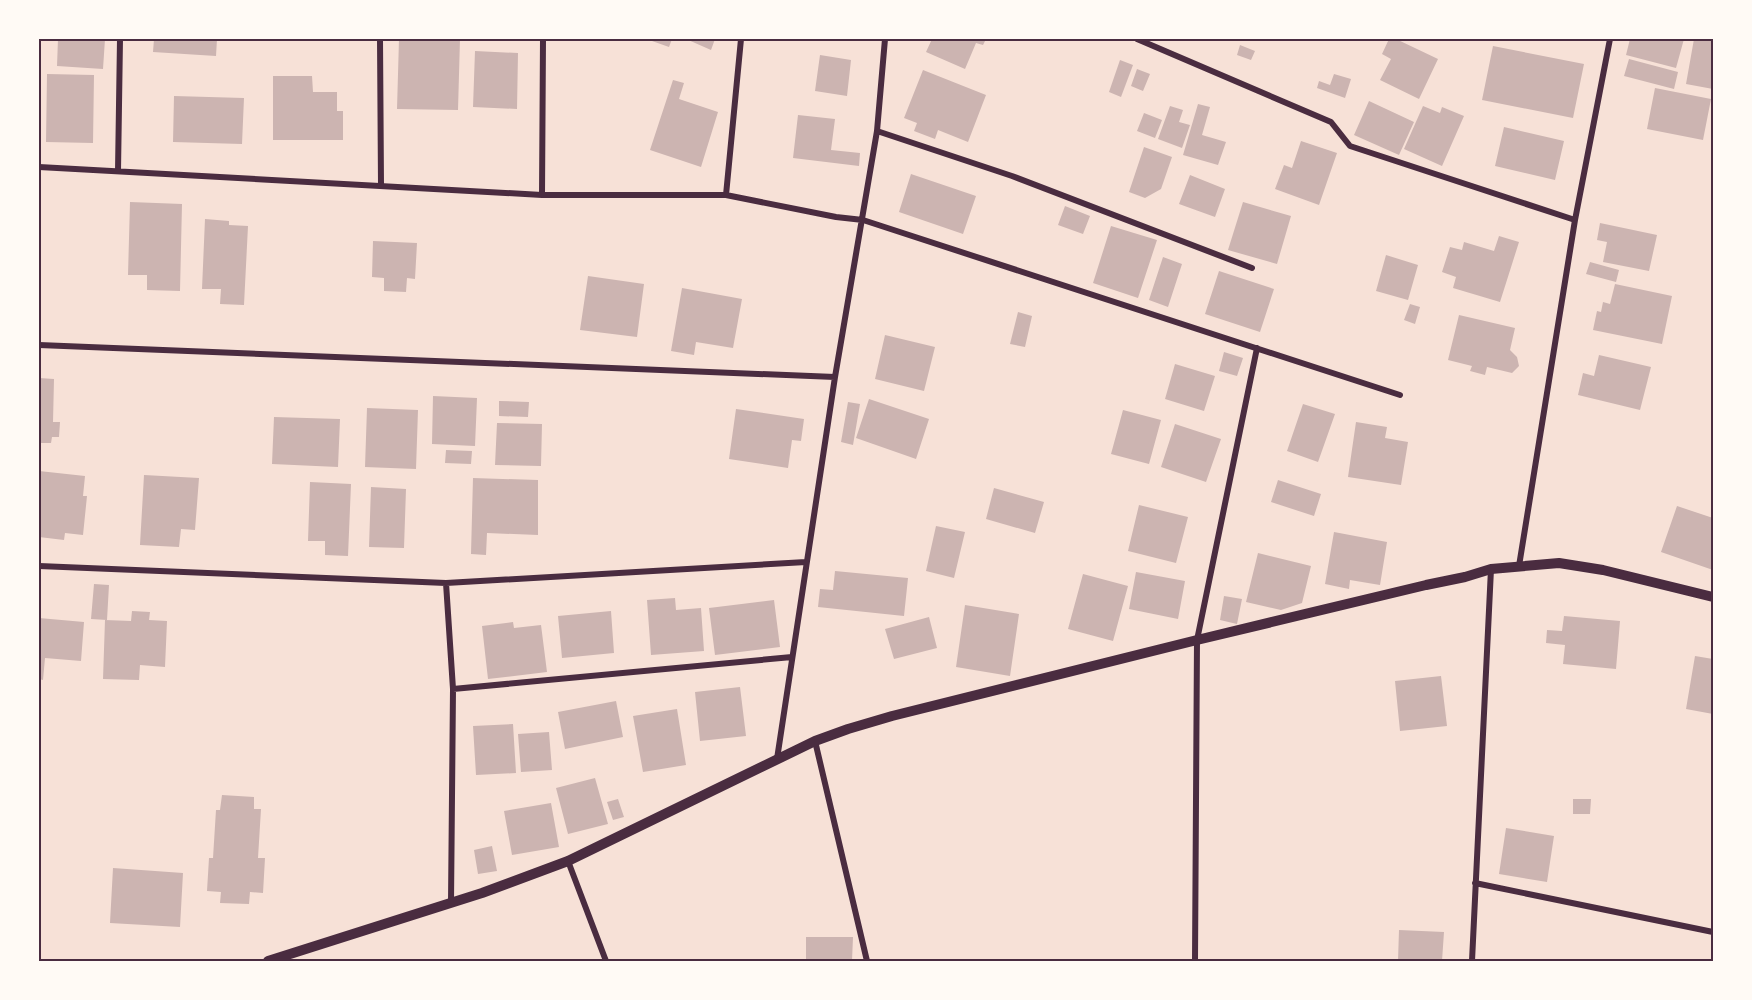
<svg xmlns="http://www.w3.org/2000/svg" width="1752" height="1000" viewBox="0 0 1752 1000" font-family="Arial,sans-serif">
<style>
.building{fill:#ccb4b1}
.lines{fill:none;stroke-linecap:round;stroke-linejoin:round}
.minor{stroke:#4a2c40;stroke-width:6}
.tertiary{stroke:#4a2c40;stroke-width:10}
.neatline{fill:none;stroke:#4a2c40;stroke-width:2}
</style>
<rect width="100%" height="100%" fill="#f7e1d7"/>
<path class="building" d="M58,39H105L103,69L57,66Z
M154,39H217L216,56L153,52Z
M399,39H460L458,110L397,109Z
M653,39H672L669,47L652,41Z
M686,39H715L711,50Z
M932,39H986L983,45L976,43L965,69L926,52Z
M1389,39H1396L1438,59L1419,99L1380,80L1391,59L1382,54Z
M1630,39H1684L1676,68L1626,55Z
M1694,39H1713V89L1686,84Z
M1240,45L1255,51L1251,60L1237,55Z
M1493,46L1584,64L1573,118L1482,100Z
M475,51L518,53L517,109L473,107Z
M820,55L851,60L847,96L815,91Z
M1629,59L1678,72L1674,89L1624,76Z
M1120,60L1133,65L1121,97L1109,92Z
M1137,69L1150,74L1143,91L1131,86Z
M923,70L986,95L968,142L938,130L935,139L914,131L917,123L904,118Z
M47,74L94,75L93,143L46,142Z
M1334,74L1351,79L1345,98L1317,88L1319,81L1330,85Z
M273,76H312L313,92H337V111H343V140H273Z
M673,80L684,83L679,99L718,112L701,167L650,150Z
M1655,88L1711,99L1703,140L1647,129Z
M174,96L244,98L242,144L173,142Z
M1369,101L1414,122L1399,155L1354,135Z
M1198,104L1210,107L1202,135L1226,142L1218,165L1183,155Z
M1170,106L1183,110L1179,122L1190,125L1182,148L1158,139Z
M1423,106L1440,113L1442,107L1464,116L1442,166L1404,149Z
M1144,113L1162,120L1155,138L1137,131Z
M798,115L835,119L831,150L860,153L859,166L793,158Z
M1504,127L1564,141L1555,180L1495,166Z
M1301,141L1337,153L1319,205L1275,189L1284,165L1292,168Z
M1144,147L1172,157L1161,189L1145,198L1129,192Z
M911,174L976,196L963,234L899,212Z
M1190,175L1225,189L1215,217L1179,204Z
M130,202L182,204L180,291L147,290V275H128Z
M1243,202L1291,216L1277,264L1228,250Z
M1065,206L1090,216L1083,234L1058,225Z
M205,219L229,221V225L248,226L244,305L220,304L221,289H202Z
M1600,223L1657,235L1649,271L1603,262L1607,242L1597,240Z
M1111,226L1157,240L1138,298L1093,283Z
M1499,236L1519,242L1500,302L1453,288L1456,277L1442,272L1450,247L1462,250L1464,242L1494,251Z
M373,241L417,243L415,279L407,278L406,292L384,291V278L372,277Z
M1386,255L1418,265L1408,300L1376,291Z
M1163,257L1182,264L1168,307L1149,300Z
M1590,262L1619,270L1616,282L1586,274Z
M1219,271L1274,289L1260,332L1205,314Z
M588,276L644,284L637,337L580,330Z
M1615,284L1672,296L1662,344L1593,330L1597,311L1601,312L1603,302L1610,304Z
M682,288L742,299L733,348L696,342L694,355L671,351Z
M1410,304L1420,307L1415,324L1404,320Z
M1018,312L1032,316L1025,347L1010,344Z
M1459,315L1515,328L1510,350L1517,357L1519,366L1512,373L1487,367L1485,375L1470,371L1472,366L1448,360Z
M885,335L935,347L924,391L875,379Z
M1224,352L1243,358L1237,376L1219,371Z
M1599,355L1651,367L1640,410L1578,395L1583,373L1594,376Z
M1175,364L1215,376L1204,411L1165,399Z
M39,378L54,379L53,422H60L59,437H52L51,443H39Z
M433,396L477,398L475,446L432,444Z
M869,399L929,419L916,459L856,438Z
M499,401L529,402L528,417L499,416Z
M848,402L860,404L853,445L841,442Z
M1303,404L1335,414L1318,462L1287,451Z
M367,408L418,410L416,469L365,467Z
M736,409L804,419L801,441L792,440L788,468L729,459Z
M1123,410L1161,420L1149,464L1111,454Z
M274,417L340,419L338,467L272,464Z
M1356,422L1387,427L1385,438L1408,442L1401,485L1348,477Z
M497,423L542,424L541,466L495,465Z
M1175,424L1221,439L1206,482L1161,467Z
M446,450L472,451L471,464L445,463Z
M39,471L85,476L83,496H87L83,535L65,533L64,540L39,537Z
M144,475L199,478L195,530L181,529L179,547L140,545Z
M473,478L538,480V535L487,533L486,555L471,554Z
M1278,480L1321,494L1314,516L1271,502Z
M310,482L351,484L348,556L325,555V541H308Z
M371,487L406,489L404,548L369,547Z
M994,488L1044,502L1035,533L986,519Z
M1139,505L1188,517L1176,563L1128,551Z
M1677,506L1713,518V570L1661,552Z
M936,526L965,532L954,578L926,571Z
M1334,532L1387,542L1380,585L1350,580L1349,589L1325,584Z
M1258,553L1311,566L1302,603L1281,610L1246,602Z
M835,571L908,578L904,616L818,607L820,589L833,590Z
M1136,572L1185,581L1178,619L1129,609Z
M1083,574L1128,586L1113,641L1068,629Z
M94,584L109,585L107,620L91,619Z
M1224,596L1242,599L1237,624L1220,620Z
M675,598L676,610L701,608L704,651L651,655L647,600Z
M774,600L780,647L715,655L709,608Z
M965,605L1019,614L1010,676L956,667Z
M132,611L150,612L149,620L167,621L165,667L140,665L139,680L103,679L105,620L131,621Z
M611,611L614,653L562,658L558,616Z
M1564,616L1620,621L1616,669L1563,664L1565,645L1546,643L1547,630L1562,631Z
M929,617L937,648L894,659L885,629Z
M39,618L84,622L81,661L45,658L43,680L39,679Z
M513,622L514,628L541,625L547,672L488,679L482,626Z
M1695,656L1713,659V714L1686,709Z
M1441,676L1447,726L1400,731L1395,681Z
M740,687L746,736L700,741L695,692Z
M616,701L623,737L565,749L558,712Z
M677,709L686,765L643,772L633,716Z
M513,724L516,773L476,775L473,726Z
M549,732L552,770L521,772L518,734Z
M595,778L608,824L568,834L556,788Z
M222,795L254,797V809H261L258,858H265L263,893L250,892L249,904L220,903L221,892L207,891L209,858H213L216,810H220Z
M618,799L624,817L613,820L607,802Z
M1573,799H1591L1590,814H1573Z
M551,803L559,847L512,855L504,811Z
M1506,828L1554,836L1547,882L1499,874Z
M492,846L497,871L478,874L474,850Z
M113,868L183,873L180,927L110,923Z
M1399,930L1444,932L1442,961H1398Z
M806,937H853L852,961H806Z"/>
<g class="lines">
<path class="minor" d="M380,39L381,185
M1137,39L1331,122L1350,146L1575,220
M877,131L1012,176L1252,268
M39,167L542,195H726L836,217L863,220L1400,395
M118,171L120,39
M542,195L543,39
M726,195L741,39
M39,345L835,377
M39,566L446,583L806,562
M1519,566L1575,220L1610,39
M446,583L453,689L451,903
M453,689L792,657
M815,741L867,961
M777,759L835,377L877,131L885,39
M568,861L606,961
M1475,883L1713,932
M1195,961L1197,640L1257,348
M1472,961L1491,569"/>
<path class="tertiary" d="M268,961L482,893L568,861L815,741L848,729L892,716L1197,640L1426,585L1465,577L1491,569L1559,563L1603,570L1713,597"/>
</g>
<rect width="1752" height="1000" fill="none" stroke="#fffaf5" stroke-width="81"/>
<rect x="40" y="40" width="1672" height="920" class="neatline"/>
</svg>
